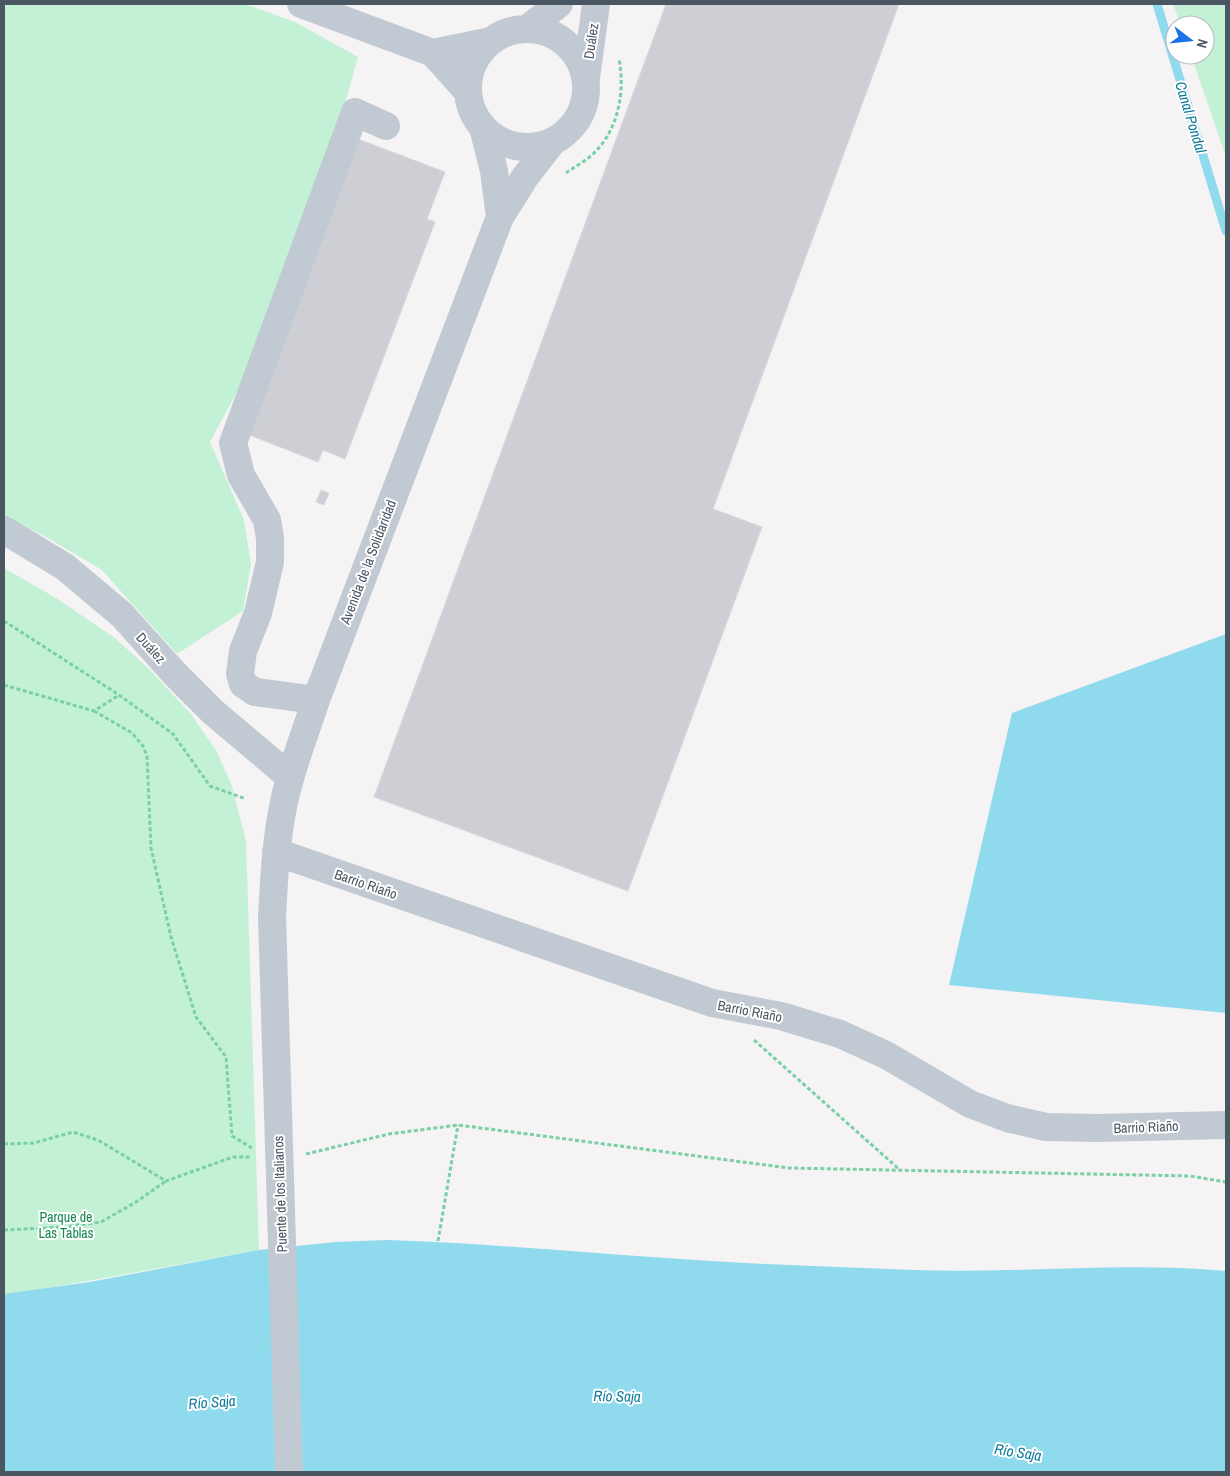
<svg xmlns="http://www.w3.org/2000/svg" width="1230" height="1476" viewBox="0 0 1230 1476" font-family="'Archivo Narrow',sans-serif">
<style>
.green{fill:#c3f1d5}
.water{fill:#90daee}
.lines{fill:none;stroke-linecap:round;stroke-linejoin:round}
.stream{stroke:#90daee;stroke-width:9}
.building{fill:#cdcfd5;stroke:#d7d9de}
.path{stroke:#7ad0a6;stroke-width:3;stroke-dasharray:4 2.5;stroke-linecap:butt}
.minor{stroke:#c1cad2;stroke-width:28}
.minor-bridge{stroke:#c1cad2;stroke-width:28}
.labels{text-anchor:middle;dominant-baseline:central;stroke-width:4;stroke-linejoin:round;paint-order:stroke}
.street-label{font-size:14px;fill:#4a5661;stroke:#fff}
.park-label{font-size:14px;fill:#17864f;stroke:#fff}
.water-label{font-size:15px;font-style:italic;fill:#0c7c9b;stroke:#fff}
</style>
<rect width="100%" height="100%" fill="#f5f3f3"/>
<path class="green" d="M4,4H245L295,22L358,57L340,122L253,362L210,442L244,520L251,564L243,611L177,654L102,570L46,537L4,516Z
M1173,4H1226V157L1191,55H1205V25H1181Z
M4,568L56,598L115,638L150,670L190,713L216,750L232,786L246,841L259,1250L4,1296Z"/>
<path class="water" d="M1226,634V1013L949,985L1012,713Z
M388,1240C481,1243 573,1252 666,1258C749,1264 832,1267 914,1270C1019,1274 1122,1261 1226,1271V1472H4V1294L90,1282L259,1250L335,1242Z"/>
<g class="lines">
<path class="stream" d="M1157,4L1226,231"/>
</g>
<path class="building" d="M666,4H899L713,509L762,527L628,891L374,797Z
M358,139L445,172L427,219L435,222L345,459L323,450L318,462L247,434Z
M321,490L329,493L324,505L316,502Z"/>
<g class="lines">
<path class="path" d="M566,173C576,166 589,159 597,150C619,126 625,90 619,59
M4,621L119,695L173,734L210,786L246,799
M4,685L94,711L119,695
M94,711L132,733L143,746L147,756L151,848L171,937L196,1017L226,1057L232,1136L252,1148
M754,1040L900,1170
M4,1144L34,1143L73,1132L98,1140L166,1181L233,1157H252
M306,1154L389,1134L458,1125L789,1168L1190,1176L1226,1182
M4,1230L65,1227L101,1222L136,1202L166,1181
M438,1241L458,1125"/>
<path class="minor" d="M301,4L433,53L468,92
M528,28L559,4
M468 88a59 59 0 1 1 118 0a59 59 0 1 1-118 0Z
M433,53L491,41
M586,78L596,4
M483,127L494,171L500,217
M4,530L65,567L122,615L175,674L213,712L290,777
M316,700L255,692L243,684L240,674L243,651L258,613L270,562V538L267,520L241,475L233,443L355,112L386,126
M276,852L712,1003L781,1016L840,1034L886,1055L970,1104L1007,1118L1046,1127L1098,1128L1226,1125
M272,917C274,878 276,840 284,802C291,768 305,734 316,700L500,217L525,177L553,141"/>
<path class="minor-bridge" d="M272,917L289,1472"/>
</g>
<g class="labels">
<g class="street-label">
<text transform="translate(591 41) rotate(-82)">Duález</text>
<text transform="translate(368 562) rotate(-69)">Avenida de la Solidaridad</text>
<text transform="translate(151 648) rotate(48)">Duález</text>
<text transform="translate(366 884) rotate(19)">Barrio Riaño</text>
<text transform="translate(750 1011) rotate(11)">Barrio Riaño</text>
<text transform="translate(1146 1127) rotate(-2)">Barrio Riaño</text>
<text transform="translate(280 1194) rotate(-92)">Puente de los Italianos</text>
</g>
<g class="park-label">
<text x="66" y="1217">Parque de<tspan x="66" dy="16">Las Tablas</tspan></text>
</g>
<g class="water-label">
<text transform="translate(1191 117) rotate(73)">Canal Pondal</text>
<text transform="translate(617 1396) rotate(1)">Río Saja</text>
<text transform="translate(212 1402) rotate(-4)">Río Saja</text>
<text transform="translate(1018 1452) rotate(9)">Río Saja</text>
</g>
</g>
<rect width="1230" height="1476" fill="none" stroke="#4a5661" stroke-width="10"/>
<g transform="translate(1190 40) rotate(106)"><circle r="24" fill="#ffffff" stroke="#b7bbc0"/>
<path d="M0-4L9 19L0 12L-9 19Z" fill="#1a73e8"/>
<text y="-8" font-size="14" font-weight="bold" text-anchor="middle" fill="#4a5661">N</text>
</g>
</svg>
